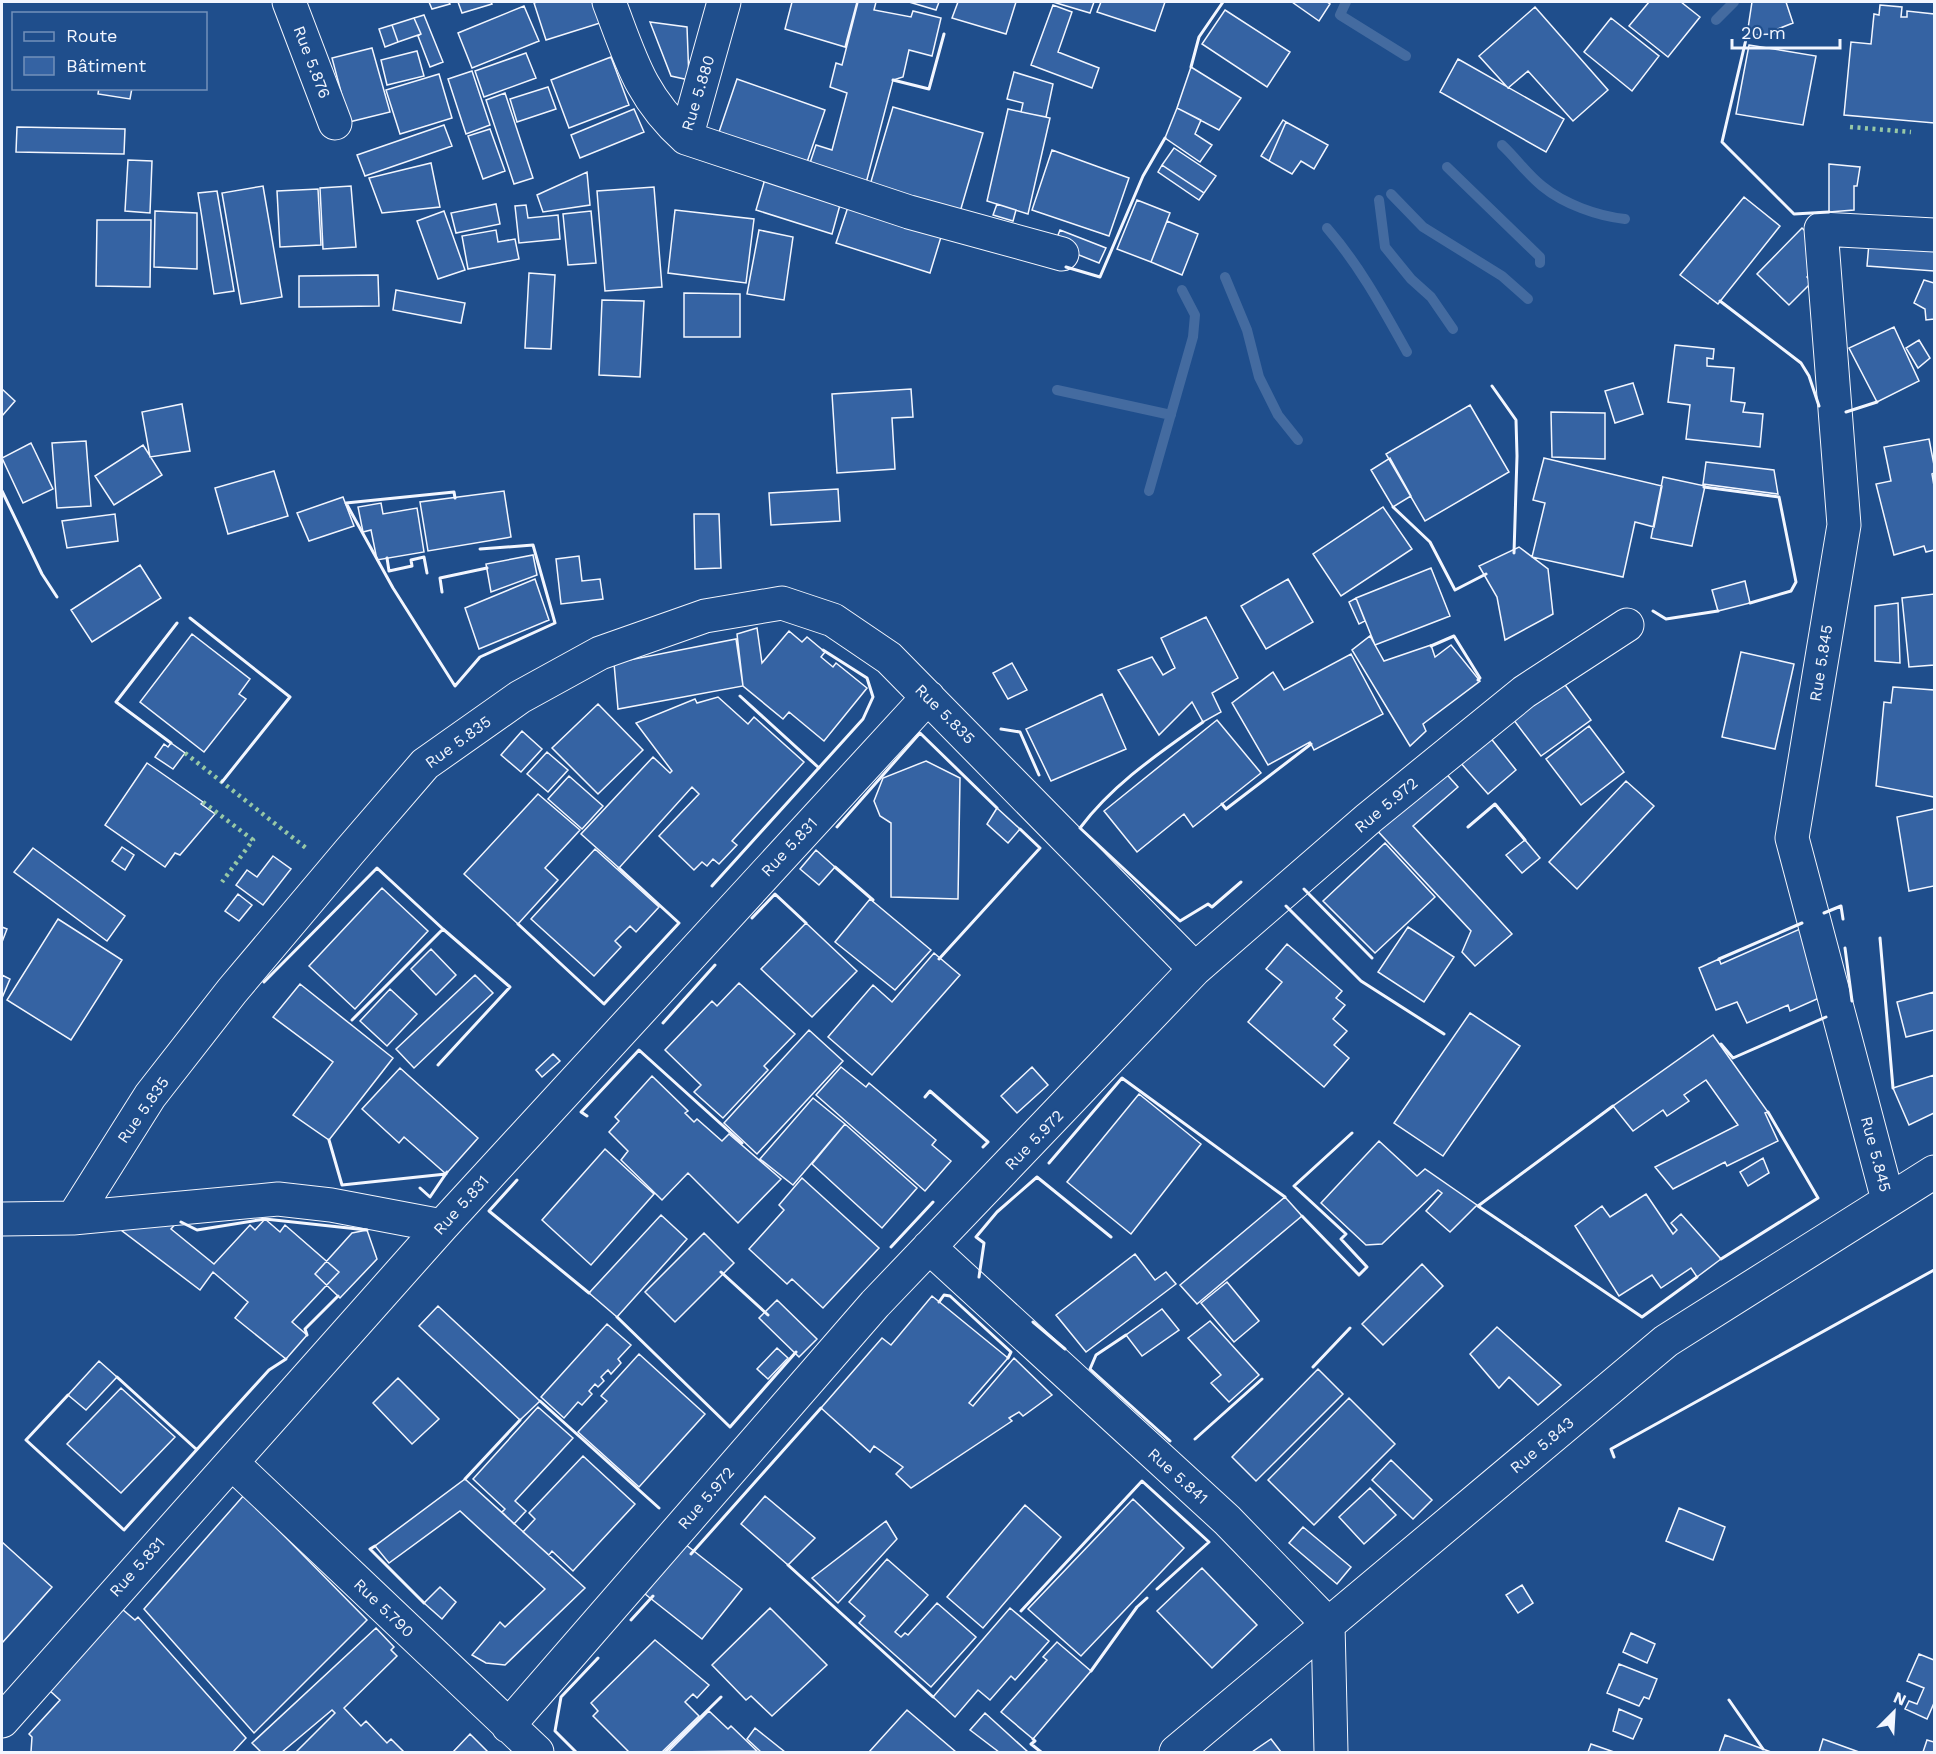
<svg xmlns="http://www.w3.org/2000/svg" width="1936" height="1754" viewBox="0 0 1936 1754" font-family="'Work Sans',sans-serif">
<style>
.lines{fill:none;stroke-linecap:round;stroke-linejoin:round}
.stream{stroke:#446ba0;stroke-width:10}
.building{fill:#3563a3;stroke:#f2f6ff;stroke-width:1.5}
.street-casing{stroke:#f2f6ff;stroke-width:35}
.street{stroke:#1f4e8c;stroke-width:33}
.hedge{stroke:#97c8a6;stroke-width:4.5;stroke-dasharray:3 4.5;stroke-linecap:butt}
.wall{stroke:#f2f6ff;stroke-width:3}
.labels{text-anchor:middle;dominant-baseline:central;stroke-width:4.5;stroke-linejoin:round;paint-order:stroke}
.street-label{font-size:16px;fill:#f2f6ff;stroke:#1f4e8c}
</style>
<rect width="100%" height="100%" fill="#1f4e8c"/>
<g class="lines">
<path class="stream" d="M1346,2L1340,15L1406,56
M1716,20L1734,2
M1502,145C1516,158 1527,174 1542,186C1564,204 1597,216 1625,219
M1447,167L1540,257V263
M1391,194L1423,227L1502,276L1528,299
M1379,200L1385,247L1411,279L1431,297L1453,329
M1327,228C1360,266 1383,309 1407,352
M1225,277L1247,330L1259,377L1278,415L1298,440
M1057,390L1171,415
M1149,491L1193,337L1195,315L1182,290"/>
</g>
<path class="building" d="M429,2H449L450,4L432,9Z
M458,2H491L492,4L462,13Z
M537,2H592L600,23L546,40L534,3Z
M792,2H857L845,47L785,29Z
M858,2H876L874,10L911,17L913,11L941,18L932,56L909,50L903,77L893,80L865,187L808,169L816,145L832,150L847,93L830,87L836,63L842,65Z
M909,2H939L936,10Z
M958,2H1016L1006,34L952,18Z
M1053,2H1094L1090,13Z
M1101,2H1165L1155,31L1097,12Z
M1292,2H1327L1330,4L1319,21Z
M1649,2H1681L1700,17L1668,57L1629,26Z
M1752,2H1786L1793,23L1775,30L1774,34L1747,35Z
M1053,5L1072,12L1058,52L1099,68L1092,88L1031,65Z
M1880,5L1902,7L1901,17H1907V11L1934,14V123L1844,115L1851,42L1871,44L1874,14L1879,15Z
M524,6L539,41L472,68L458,33Z
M1535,7L1608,90L1573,121L1528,71L1508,88L1479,56Z
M1225,10L1290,52L1267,87L1202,44Z
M424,15L443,62L430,67L418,36L421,34L414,18Z
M414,18L421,34L398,42L392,25Z
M1611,18L1659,56L1632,91L1584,52Z
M650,22L687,27L689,80L671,76Z
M392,25L398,42L385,47L379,29Z
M1749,45L1816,56L1803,125L1736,114Z
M372,48L390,112L349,122L332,58Z
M417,51L424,76L387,85L381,60Z
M526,53L536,78L484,97L475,71Z
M611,57L629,105L569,128L551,80Z
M1458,59L1564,119L1546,152L1440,92Z
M1191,67L1241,98L1219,130L1177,108Z
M472,71L490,125L466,134L448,79Z
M1014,72L1053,84L1046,117L1021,112L1023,103L1007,99Z
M439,74L452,118L400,134L386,90Z
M737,79L825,110L806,165L718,135Z
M548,87L556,109L517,122L510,99Z
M99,88H132L130,99L98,94Z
M505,93L533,178L514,184L486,100Z
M893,107L983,133L960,212L870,185Z
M1177,108L1201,120L1195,134L1212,145L1200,162L1165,138Z
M634,109L644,132L580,158L571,135Z
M1008,109L1050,118L1028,214L987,201Z
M1283,120L1286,122L1269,161L1261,156Z
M1286,122L1328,145L1314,169L1301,161L1292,174L1269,161Z
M444,125L452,146L365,176L357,155Z
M17,127L125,129L124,154L16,152Z
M490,129L505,171L483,179L468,136Z
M1174,148L1216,176L1204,193L1162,165Z
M1052,150L1129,178L1109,236L1032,210Z
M128,160L152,161L150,213L125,211Z
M431,163L440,207L382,213L369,178Z
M1829,164L1860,167L1857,186H1854V210L1829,212Z
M1162,165L1204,193L1199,200L1158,172Z
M587,172L590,205L543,212L537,195Z
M767,172L843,194L832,234L756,210Z
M263,186L282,297L241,304L222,193Z
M351,186L356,247L323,249L320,188Z
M654,187L662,287L605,291L597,191Z
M318,189L321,245L280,247L277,191Z
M217,191L234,291L214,294L198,193Z
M1744,197L1780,226L1718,304L1680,275Z
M1137,200L1170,213L1151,262L1117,249Z
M496,204L500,224L456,233L451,213Z
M997,204L1016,210L1013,221L993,215Z
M526,205L528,218L558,215L560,239L519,243L515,206Z
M848,207L941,237L930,273L836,243Z
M675,210L754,219L746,283L668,273Z
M155,211L197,213V269L154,267Z
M444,211L465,270L438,279L417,221Z
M591,211L596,263L568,265L563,214Z
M97,220H151L150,287L96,286Z
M1167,221L1198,234L1182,275L1151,262Z
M1802,228L1829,254L1807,277L1812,282L1789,305L1757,274Z
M496,230L498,242L515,239L519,259L468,269L462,236Z
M759,230L793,237L784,300L747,294Z
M1060,230L1106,248L1099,263L1054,245Z
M1869,243L1934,247V271L1867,266Z
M529,273L555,275L551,349L525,348Z
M378,275L379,306L299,307V276Z
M1924,280L1934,283V319L1926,320L1925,309L1914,303Z
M396,290L465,303L461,323L393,310Z
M684,293L740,294V337H684Z
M602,300L644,301L640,377L599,375Z
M1894,327L1919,381L1877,402L1849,348Z
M1919,340L1930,358L1918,368L1906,348Z
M1675,345L1714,349L1713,359L1707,358V366L1734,368L1731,401L1745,403L1743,412L1763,414L1760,447L1686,439L1690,405L1668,402Z
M1633,383L1643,414L1615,423L1605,391Z
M2,389L15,401L2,416Z
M911,389L913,417L892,418L895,469L837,473L832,394Z
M182,404L190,451L150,457L142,412Z
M1470,405L1509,472L1425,521L1386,454Z
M1551,412L1605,413V459L1552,457Z
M1929,439L1934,465V473L1932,474L1934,486V550L1926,552L1924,546L1894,555L1876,484L1891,481L1884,447Z
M86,441L91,506L57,508L52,443Z
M31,443L53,489L23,503L2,458Z
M143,445L162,475L114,505L95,476Z
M1390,458L1411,496L1393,507L1371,470Z
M1544,458L1662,486L1654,527L1635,522L1623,577L1532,557L1545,503L1533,500Z
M1706,462L1774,470L1778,494L1703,484Z
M274,471L288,516L228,534L215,488Z
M1663,477L1705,486L1692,546L1651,538Z
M838,489L840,521L771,525L769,493Z
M504,491L511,537L428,551L420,502Z
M343,497L354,526L309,541L297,513Z
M381,503L383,514L417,508L424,552L377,560L371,530L363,532L358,507Z
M1383,507L1412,549L1341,596L1313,554Z
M115,514L118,541L67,548L62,521Z
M694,514H719L721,568L695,569Z
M1519,547L1548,569L1553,614L1505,640L1497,597L1479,566Z
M533,555L537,575L491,592L486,564Z
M579,556L582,581L600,579L603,599L561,604L556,559Z
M140,565L161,598L92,642L71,610Z
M1431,568L1450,616L1375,645L1356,598Z
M535,579L549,620L479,649L465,608Z
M1288,579L1313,622L1266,649L1241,606Z
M1745,581L1750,603L1718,611L1712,590Z
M1934,594V665L1909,667L1902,598Z
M1356,598L1365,621L1359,624L1349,602Z
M1898,603L1900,663L1875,661V606Z
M1206,617L1238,678L1212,693L1221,712L1203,722L1192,702L1159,735L1118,670L1152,657L1163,675L1175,668L1161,638Z
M757,628L762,663L789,631L802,642L807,637L825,652L821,657L833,667L836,663L867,688L824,741L789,712L783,719L743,686L737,634Z
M192,634L250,679L239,694L246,699L204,752L140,702Z
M1370,636L1384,661L1431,645L1435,657L1451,645L1480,681L1423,724L1426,731L1410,746L1352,650Z
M736,639L743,686L618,709L614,663Z
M1741,652L1794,664L1775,749L1722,737Z
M1351,654L1383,714L1314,750L1310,742L1268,765L1232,703L1273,672L1284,690Z
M1012,663L1027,690L1008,699L993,673Z
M1560,678L1591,720L1541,756L1510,715Z
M1893,687L1934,690V797L1876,786L1884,702L1891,703Z
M1102,694L1126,749L1051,781L1026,729Z
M718,697L748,724L754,717L804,762L732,841L737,845L719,864L713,859L707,866L702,862L694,870L659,836L699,794L692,787L619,868L581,834L653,757L670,773L672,771L636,723L695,699L697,703Z
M598,704L643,750L598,794L552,748Z
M1217,720L1261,773L1193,827L1184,814L1137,852L1104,811Z
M1589,726L1624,772L1581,805L1546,759Z
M522,731L542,749L521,772L501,755Z
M1489,736L1516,770L1488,794L1459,761Z
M171,743L185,753L173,769L155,757L164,744L168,747Z
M547,752L568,770L548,792L527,774Z
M926,761L960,778L958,899L891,897V823L880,816L874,801L883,778Z
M147,763L203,802L201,804L215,814L180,855L175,853L165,867L105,825Z
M1441,768L1458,787L1413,826L1512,934L1475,966L1462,952L1471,931L1372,825Z
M569,776L603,806L582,829L548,799Z
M1626,781L1654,806L1577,889L1549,862Z
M538,794L580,830L545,868L558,880L518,924L464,874Z
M997,808L1020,829L1008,843L987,824Z
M1934,809V886L1909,891L1897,817Z
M1525,840L1540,858L1522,873L1506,855Z
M1385,843L1435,897L1375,953L1323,901Z
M122,847L134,855L125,870L112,861Z
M33,848L125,916L107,941L14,872Z
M595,849L659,907L636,932L630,926L615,941L621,947L594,976L531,919Z
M816,850L835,867L819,885L800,869Z
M273,856L291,869L263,905L236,885L247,870L257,877Z
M382,888L428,931L355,1009L309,966Z
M238,894L252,905L239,921L225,911Z
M870,899L931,950L895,990L835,942Z
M58,919L122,960L71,1040L7,1000Z
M1818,921L1846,986L1790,1011L1788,1005L1747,1023L1737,1002L1716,1010L1699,968L1719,959L1721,964Z
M806,923L857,971L812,1017L761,969Z
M2,927L7,929L2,942Z
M1408,927L1454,957L1424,1002L1378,972Z
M1287,944L1342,991L1336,998L1345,1005L1333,1019L1347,1031L1334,1045L1349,1058L1324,1087L1248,1022L1282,982L1266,969Z
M431,949L456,975L436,995L411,969Z
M934,953L960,975L872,1075L828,1037L873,985L892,1002Z
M2,975L10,979L2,998Z
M475,975L493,993L414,1068L396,1049Z
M739,983L795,1034L764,1066L768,1070L723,1118L694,1092L701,1085L665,1050L712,1001L717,1006Z
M300,984L393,1058L329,1140L293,1115L333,1062L273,1017Z
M390,989L417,1014L387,1046L360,1021Z
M1934,992V1030L1906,1037L1897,1002Z
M1470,1013L1520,1046L1443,1156L1394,1123Z
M809,1030L843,1061L757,1154L724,1123Z
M1713,1035L1768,1112L1765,1113L1778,1141L1727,1166L1725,1162L1673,1189L1655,1167L1738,1125L1706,1080L1684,1095L1689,1101L1667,1116L1663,1110L1633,1131L1613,1106Z
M553,1054L560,1061L542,1077L536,1070Z
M841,1067L866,1087L869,1083L936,1140L932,1145L951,1161L925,1191L816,1095Z
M1032,1067L1048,1085L1017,1113L1001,1096Z
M400,1068L478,1138L446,1174L404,1137L399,1143L362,1109Z
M1934,1075V1113L1909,1125L1893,1088Z
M652,1076L688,1111L685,1113L694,1122L697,1119L722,1141L729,1134L781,1179L738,1223L688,1173L662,1200L621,1160L628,1151L609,1132L619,1121L615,1117Z
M1139,1094L1201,1144L1131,1234L1067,1182Z
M813,1098L845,1124L793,1185L760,1159Z
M845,1124L917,1188L882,1228L812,1164Z
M1379,1141L1417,1176L1425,1169L1477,1205L1450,1232L1426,1211L1442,1193L1438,1190L1382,1244L1366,1245L1321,1203Z
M605,1149L654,1194L591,1265L542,1220Z
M1763,1158L1769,1173L1748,1186L1740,1172Z
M802,1178L879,1248L823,1308L792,1279L787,1284L749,1249L784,1210L779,1205Z
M1646,1194L1673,1234L1677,1230L1671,1223L1681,1214L1721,1259L1697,1277L1691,1268L1661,1288L1652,1275L1619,1296L1575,1226L1602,1206L1610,1217Z
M1285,1197L1302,1216L1197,1304L1180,1285Z
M661,1215L687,1239L617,1317L589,1293Z
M265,1219L280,1232L285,1225L339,1272L292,1322L307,1335L286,1359L235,1318L248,1302L213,1272L200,1290L117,1227L178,1221L171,1229L214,1264L250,1225L255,1230Z
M367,1230L377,1259L340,1298L315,1274L352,1233Z
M704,1233L734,1263L675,1322L645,1292Z
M1135,1254L1155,1280L1166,1272L1176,1284L1086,1352L1056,1315Z
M1422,1264L1443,1286L1383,1345L1362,1324Z
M1227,1282L1259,1321L1234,1342L1201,1303Z
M932,1296L1008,1358L969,1403L973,1406L1014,1358L1052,1395L1023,1416L1019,1412L1009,1418L1012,1421L911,1488L896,1474L903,1467L874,1446L870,1452L821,1408L882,1338L891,1345Z
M777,1300L817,1339L799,1357L759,1318Z
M438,1306L540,1401L520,1420L419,1326Z
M1162,1309L1179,1330L1142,1356L1126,1335Z
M1210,1321L1259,1375L1229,1402L1211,1383L1221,1375L1188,1338Z
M607,1324L631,1345L618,1359L621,1363L611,1374L608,1370L601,1377L604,1381L598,1387L595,1384L589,1391L592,1394L582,1405L578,1402L564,1418L541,1397Z
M1497,1327L1561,1385L1538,1405L1509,1377L1499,1388L1470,1354Z
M777,1348L788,1358L768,1379L757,1369Z
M639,1354L705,1414L639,1487L578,1432L607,1401L601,1396Z
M99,1361L117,1377L86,1410L68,1395Z
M1318,1369L1343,1394L1256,1481L1232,1457Z
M398,1378L439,1419L412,1444L373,1403Z
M121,1388L175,1437L121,1493L67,1444Z
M1349,1398L1395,1444L1314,1525L1268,1480Z
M538,1407L573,1438L515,1501L526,1511L514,1524L502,1512L505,1509L473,1479Z
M583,1456L635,1504L573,1571L552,1551L549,1555L523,1532L535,1519L529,1513Z
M1391,1460L1432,1500L1413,1519L1372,1480Z
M465,1479L585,1588L505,1665L486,1663L472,1655L500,1622L505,1627L545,1589L460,1511L389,1563L375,1546Z
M1370,1488L1396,1515L1364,1544L1339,1517Z
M244,1495L367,1620L254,1733L144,1609Z
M765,1496L815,1538L788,1565L741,1524Z
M1133,1499L1184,1548L1081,1656L1028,1609Z
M1025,1505L1061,1537L983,1628L947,1597Z
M1679,1508L1725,1527L1713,1560L1666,1541Z
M886,1521L897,1539L838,1603L812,1578Z
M1303,1527L1351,1567L1337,1584L1289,1543Z
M2,1542L52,1587L2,1643Z
M685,1544L742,1589L702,1639L645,1594Z
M887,1559L928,1595L895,1632L901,1637L905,1633L908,1635L937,1603L976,1637L931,1687L859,1623L865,1616L849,1602Z
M1202,1568L1257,1625L1212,1668L1157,1611Z
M1522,1585L1533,1603L1518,1613L1506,1595Z
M440,1587L456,1602L442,1619L424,1603Z
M770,1608L827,1665L772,1716L751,1696L746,1700L712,1665Z
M1010,1608L1049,1641L1015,1680L1011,1676L990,1700L978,1690L955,1717L933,1697Z
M122,1609L135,1620L138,1617L246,1738L233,1752H31L32,1737L29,1734L60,1700L49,1690Z
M376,1628L394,1647L391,1650L397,1656L344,1708L361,1726L366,1721L387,1743L391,1739L404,1752H296L335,1713L332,1710L282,1752H261L252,1743Z
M1631,1633L1655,1644L1647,1663L1623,1652Z
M655,1640L709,1685L697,1698L693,1694L685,1702L699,1716L662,1752H629L593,1716L598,1711L591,1703Z
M1057,1642L1091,1671L1033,1739L1001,1712L1047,1660L1043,1657Z
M1919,1654L1934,1660V1703L1927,1719L1905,1709L1909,1701L1917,1704L1924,1688L1907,1681Z
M1619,1664L1657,1679L1649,1699L1644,1697L1639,1706L1607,1693Z
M1619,1709L1642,1719L1633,1739L1613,1731Z
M907,1710L956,1752H869Z
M709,1711L728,1729L731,1726L757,1751L668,1752Z
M985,1713L1028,1752H999L970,1730Z
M755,1728L785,1752H761L747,1739Z
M470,1734L488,1752H453Z
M1725,1735L1771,1752H1719Z
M1271,1739L1281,1752H1252Z
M1823,1739L1859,1752H1819Z
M1927,1740L1934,1742V1752H1923Z
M1591,1744L1614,1752H1588Z"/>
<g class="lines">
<defs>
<path id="street" d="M289,2L335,123
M609,2C630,57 640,97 686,138L724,2
M686,138L909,212L1062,254
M1888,1200L1792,838L1844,525L1821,229L1934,235
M2,1219L73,1218
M442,1226L331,1205L278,1199L73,1218L150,1096L232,991L350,851L425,764L520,697L600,653L705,616L782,603L833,620L889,658L1195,969
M929,1247L1227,1520L1328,1624L1331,1752
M232,1463L537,1752
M2,1721L442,1226L928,697
M508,1726L875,1304L1195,969L1369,818L1524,692L1627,625
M1176,1752L1666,1341L1934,1172"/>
</defs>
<use href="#street" class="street-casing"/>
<use href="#street" class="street"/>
<path class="hedge" d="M1850,127L1911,132
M185,753L306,848
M203,802L253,840L222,882"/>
<path class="wall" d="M1747,35L1722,142L1794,214L1829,212
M1191,67L1199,37L1223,2
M893,80L929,89L944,34
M1066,267L1100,277L1143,176L1165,138
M1720,301L1801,363L1809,376L1819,406
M1492,386L1516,420L1517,456L1514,553
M1846,412L1877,402
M1704,487L1779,497L1796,582L1791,591L1750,603
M2,491L42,574L57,597
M455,498L454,492L346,503L393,588L455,686L480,657L555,623L533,545L480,549
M1393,507L1430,542L1455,590L1486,574
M387,558L389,571L412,566L411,560L424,557L427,573
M442,592L440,578L487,568
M1653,611L1666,619L1718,611
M190,618L290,697L222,782
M1431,646L1454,636L1480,678L1478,680
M740,696L819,768
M1203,722C1158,754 1113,784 1080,828L1180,921L1208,904L1212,907L1241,882
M1001,729L1020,732L1039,775
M171,743L116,702L177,623
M1222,804L1226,809L1311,744
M837,827L920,733L997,808
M1468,827L1495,804L1525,840
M835,867L873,900
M712,886L863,719L873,697L867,678L823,650
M1304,889L1372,958
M1286,906L1361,981L1444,1034
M1824,913L1841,906L1843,919
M752,918L775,894L806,923
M518,924L604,1004L679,923L619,868
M1880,938L1893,1088
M1845,948L1852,1001
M939,959L1040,848L1020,829
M1719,959L1802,923
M264,982L377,868L443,929L352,1020
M663,1023L715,965
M1721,1044L1733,1058L1826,1017
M438,1065L510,987L443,929
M925,1097L930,1091L988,1142L983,1147
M1613,1106L1478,1206L1642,1317L1697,1277
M587,1116L581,1112L639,1050L742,1143
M329,1140L342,1185L446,1174
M1049,1163L1122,1078L1285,1197
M517,1180L489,1211L589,1293
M420,1188L430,1197L447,1172
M1302,1216L1359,1275L1367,1267L1341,1239L1346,1234L1294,1186L1352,1133
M181,1222L197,1230L265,1219L367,1230
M891,1247L933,1202
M1721,1259L1818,1198L1768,1112
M721,1272L768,1315
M979,1277L984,1243L976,1237L997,1212L1037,1177L1111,1237
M939,1302L944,1295L950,1296L1011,1352L1008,1358
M617,1317L730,1427L796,1352
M1033,1322L1065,1349
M307,1335L305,1329L338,1296
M1126,1335L1096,1355L1090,1369L1170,1441
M1313,1367L1350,1328
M117,1377L196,1449
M68,1395L26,1440L124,1530L269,1370L286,1359
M540,1401L659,1508
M1195,1439L1262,1379
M1614,1457L1611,1449L1934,1270
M465,1479L520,1420
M375,1546L370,1549L424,1603
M691,1554L821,1408
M788,1565L933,1697
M1021,1611L1142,1481L1209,1542L1157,1589
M631,1620L653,1596
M1091,1671L1137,1607L1147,1598
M1729,1700L1763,1749
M1033,1739L1035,1741L1031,1744L1041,1752
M576,1752L555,1731L561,1697L598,1658
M665,1752L721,1697"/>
</g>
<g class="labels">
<g class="street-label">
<text transform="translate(312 62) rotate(69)">Rue 5.876</text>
<text transform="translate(698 93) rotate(-73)">Rue 5.880</text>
<text transform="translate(1821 663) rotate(-81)">Rue 5.845</text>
<text transform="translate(945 714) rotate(45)">Rue 5.835</text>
<text transform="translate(458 742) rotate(-36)">Rue 5.835</text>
<text transform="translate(1386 805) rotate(-40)">Rue 5.972</text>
<text transform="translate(789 847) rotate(-47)">Rue 5.831</text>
<text transform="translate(143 1110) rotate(-55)">Rue 5.835</text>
<text transform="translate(1034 1140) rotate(-46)">Rue 5.972</text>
<text transform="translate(1876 1154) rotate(75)">Rue 5.845</text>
<text transform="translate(461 1205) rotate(-48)">Rue 5.831</text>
<text transform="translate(1542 1445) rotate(-40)">Rue 5.843</text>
<text transform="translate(1178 1476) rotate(42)">Rue 5.841</text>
<text transform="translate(706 1498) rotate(-49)">Rue 5.972</text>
<text transform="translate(137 1567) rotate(-48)">Rue 5.831</text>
<text transform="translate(384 1608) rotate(44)">Rue 5.790</text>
</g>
</g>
<rect width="1936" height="1754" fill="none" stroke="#f2f6ff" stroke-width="6"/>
<rect x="12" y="12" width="195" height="78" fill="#1f4e8c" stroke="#7391ba" stroke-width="1.5"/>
<rect x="24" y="32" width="30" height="9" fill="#1f4e8c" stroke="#7391ba" stroke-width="1.5"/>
<text x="66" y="42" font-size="18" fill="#f2f6ff">Route</text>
<rect x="24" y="57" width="30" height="18" fill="#3563a3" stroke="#7391ba" stroke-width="1.5"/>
<text x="66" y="72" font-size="18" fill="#f2f6ff">Bâtiment</text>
<g transform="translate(1894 1712) rotate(24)" stroke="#1f4e8c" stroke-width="4.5" paint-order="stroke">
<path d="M0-4.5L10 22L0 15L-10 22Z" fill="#f2f6ff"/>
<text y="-9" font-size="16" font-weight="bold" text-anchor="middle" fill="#f2f6ff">N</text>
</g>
<path d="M1732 39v9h108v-9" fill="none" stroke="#f2f6ff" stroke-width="3"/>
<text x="1741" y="39" font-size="18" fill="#f2f6ff" stroke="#1f4e8c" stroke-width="4.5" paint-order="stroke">20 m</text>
</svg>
